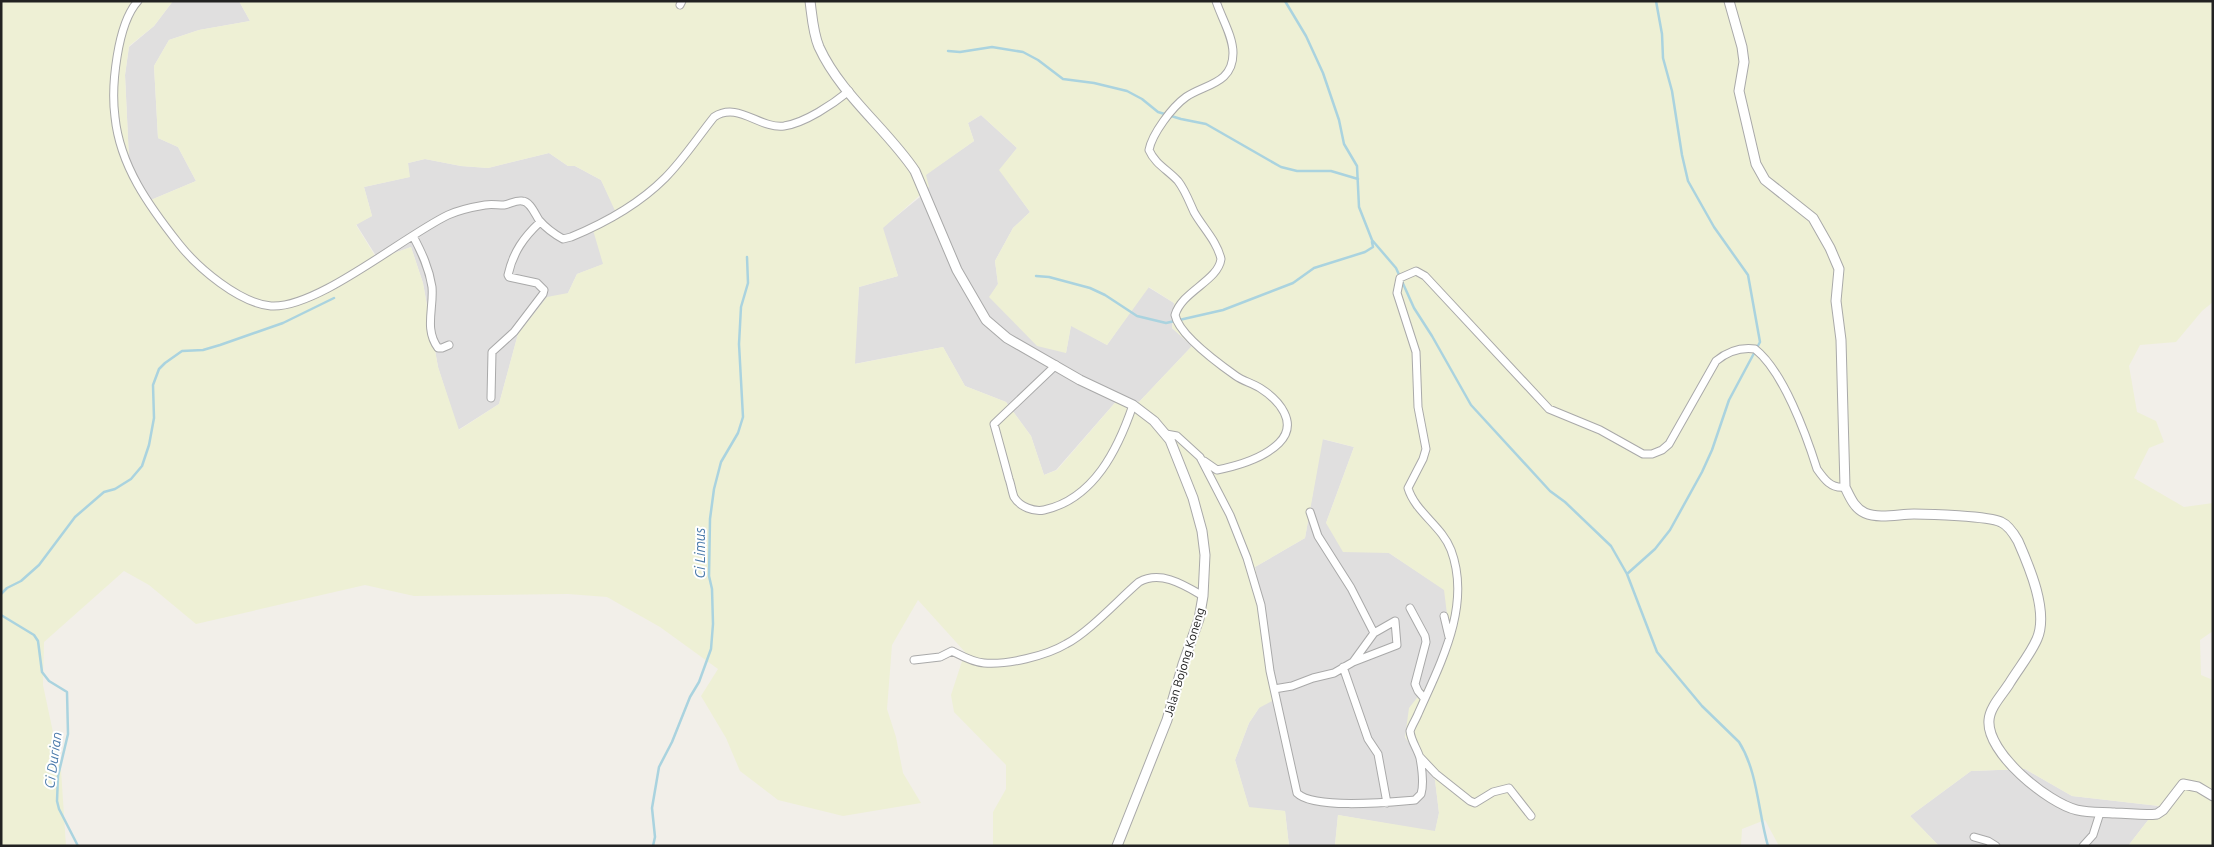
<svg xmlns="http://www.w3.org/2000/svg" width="2214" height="847" viewBox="0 0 2214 847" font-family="Ubuntu,sans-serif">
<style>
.residential{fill:#e0dfdf}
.farmland{fill:#eef0d5;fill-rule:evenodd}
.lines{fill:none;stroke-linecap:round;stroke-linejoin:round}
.stream{stroke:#aad3df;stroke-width:2.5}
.minor-casing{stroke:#a9a9a9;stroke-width:9}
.tertiary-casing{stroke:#a9a9a9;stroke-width:11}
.minor{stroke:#fff;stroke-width:7}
.tertiary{stroke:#fff;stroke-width:9}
.labels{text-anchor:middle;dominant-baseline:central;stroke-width:4;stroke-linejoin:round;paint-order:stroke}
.street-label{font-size:12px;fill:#222;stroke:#fff}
.water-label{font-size:14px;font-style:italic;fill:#4a7aab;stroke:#fff}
</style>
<rect width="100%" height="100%" fill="#f2efe9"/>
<path class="residential" d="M173,1H239L250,21L199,30L169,40L154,66L158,138L178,147L196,181L146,202L129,159L125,75L129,47L154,26Z
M981,115L1017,148L1000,170L1030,212L1013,228L995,261L998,284L990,297L1066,353L1071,325L1107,345L1148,287L1174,303L1172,328L1192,346L1139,402L1120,397L1056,470L1044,475L1031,436L1006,402L965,386L943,347L854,364L859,287L898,276L882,228L920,197L925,175L974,141L968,123Z
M549,153L568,166H575L601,180L617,213L604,264L577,274L568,293L518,334L499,404L458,430L438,367L423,283L411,247L378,259L356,224L372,216L364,187L409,177L408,163L425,159L461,166L488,168Z
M1322,439L1354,447L1326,523L1389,553L1445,590L1449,630L1442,666L1405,737L1435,780L1439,813L1435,832L1338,815L1335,845L1289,846L1285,811L1249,808L1235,760L1249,723L1259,708L1274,671L1255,567L1305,538Z
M2025,769L2072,796L2159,806L2128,846H1939L1910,816L1971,771Z"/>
<path class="farmland" d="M1,1H173L154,26L129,46L125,75L129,159L146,202L196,181L178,147L158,138L154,66L169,40L199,30L250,21L239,1H2213V302L2202,311L2176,342L2140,345L2129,366L2137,412L2156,421L2164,442L2149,448L2134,478L2184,507L2213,503V631L2200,640L2201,675L2213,680V846H2128L2159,806L2072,796L2025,769L1971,771L1910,816L1939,846H1779L1765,820L1742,829L1741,846H1328L1335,845L1338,815L1435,831L1439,813L1435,780L1405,737L1409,708L1442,666L1449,630L1444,590L1389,553L1343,552L1326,523L1354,447L1323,439L1305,538L1255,567L1274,671L1276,699L1259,708L1249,723L1235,760L1249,807L1285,811L1289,846H993V812L1006,789V765L954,712L951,695L965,652L918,600L892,645L887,709L896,737L903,773L921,803L843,816L778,800L740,771L726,738L701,696L718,669L660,627L607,597L568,594L414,596L365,585L196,624L149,585L124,571L44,642L43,685L61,770L66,846H1ZM981,115L1017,148L999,170L1030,212L1013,228L995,261L998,284L989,297L1037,346L1066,353L1071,326L1107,345L1149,287L1174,303L1172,328L1192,346L1139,402L1120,397L1057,470L1044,475L1031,436L1006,402L965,386L943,347L855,364L859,287L898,276L883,228L929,187L926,175L974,141L968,123ZM549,153L568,166H575L601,180L616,213L593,230L603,264L577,274L568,293L547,297L518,334L499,404L459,430L438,367L423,283L411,247L377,259L356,225L372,216L364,187L410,177L408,163L425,159L461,166L488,168Z"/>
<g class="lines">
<path class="stream" d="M1285,1L1306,36L1323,73L1339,120L1344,144L1357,166L1359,207L1372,240L1396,268L1414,308L1432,336L1471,405L1550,491L1565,502L1611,546L1627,574L1657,652L1702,706L1739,742C1758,772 1758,812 1768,846
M948,51L960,52L992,47L1023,52L1038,60L1063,79L1094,83L1127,91L1142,99L1158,112L1181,119L1206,124L1281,167L1297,171H1331L1358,179
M1036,276L1049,277L1090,288L1105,295L1137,316L1166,323L1223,310L1293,283L1314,268L1365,252L1373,247L1372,242
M1627,574L1655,549L1670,530L1702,472L1712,450L1729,400L1760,342L1748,275L1714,227L1688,181L1682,155L1672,91L1663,58L1662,34L1656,1
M1,594L7,588L21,581L39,565L75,517L104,492L115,489L131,479L142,466L149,445L154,418L153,385L159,369L165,363L182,351L203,350L220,345L283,323L334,298
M1,615L34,635L38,641L42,672L49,681L67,692L68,734L58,776L57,801L59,809L78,846
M653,846L655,837L652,808L659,767L672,742L690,697L699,682L711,649L713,624L712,589L709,576L710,519L714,489L721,462L738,433L743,417L739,344L741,307L748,283L747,257"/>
<defs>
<path id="minor" d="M138,1C117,24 111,87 115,117C120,166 149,206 179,244C198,268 239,303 271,306C317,309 404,236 448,215C459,210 473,207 485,205C491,204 497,205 504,205C510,204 516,200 522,201C530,201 535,214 539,220C545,227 554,234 563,239L571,237C605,223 639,204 665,178C683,160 698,137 714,117C738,101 759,129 784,126C805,123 833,104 849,91
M680,5L682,1
M413,236C422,253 429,268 432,287C434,308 424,329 438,348H442L449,345
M1056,365L994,424C999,442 1004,460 1009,479C1011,484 1012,492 1014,497C1020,507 1034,512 1044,510C1094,499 1118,449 1133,405
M491,398L492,352L514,332L543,294L544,290L537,283L509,277L508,275C513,252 524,237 540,222
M1166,434L1177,436L1200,457L1230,515L1247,558L1261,605L1270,671L1297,793C1314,810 1391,802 1415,800L1421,794C1424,784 1422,769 1420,758C1417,748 1411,741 1410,731C1412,725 1416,719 1418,714C1440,664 1472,606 1451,550C1442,526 1415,512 1408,488L1423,459L1426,449L1418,407L1416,352L1397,293L1400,278L1416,271L1425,276L1549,409L1600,430L1643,454H1652L1662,450L1669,444L1716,361C1727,352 1740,347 1755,349C1783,371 1806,434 1817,469C1824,479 1831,489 1845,487
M1204,461L1217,470C1237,466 1264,458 1279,443C1299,423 1279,400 1260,388C1252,383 1243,381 1236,376C1219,364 1179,335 1175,315C1182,291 1218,281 1221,259C1217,241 1203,228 1194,212C1189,201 1185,190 1178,181C1168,170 1155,164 1149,150C1152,134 1172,107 1186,97C1205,84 1233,84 1233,53C1233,36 1221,17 1216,1
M1410,608L1425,636L1426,642L1415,684L1418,691L1424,698
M1444,616L1449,637
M914,660L940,657L952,651C962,656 972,662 984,663C1007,665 1046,656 1066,644C1089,632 1118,600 1139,582C1161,570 1184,585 1203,596
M1353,662L1397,645L1395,621L1374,633
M1343,667L1368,739L1378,754L1387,803
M1274,689L1292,686L1313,678L1334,673L1353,662L1374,633L1351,588L1318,536L1310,512
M1420,757L1436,774L1470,801L1475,803L1493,792L1509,788L1531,816
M1974,837L1988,841L1996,846
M2083,846L2093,835L2100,813"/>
<path id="tertiary" d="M810,1C812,16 813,33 819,47C841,95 887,129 915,171L957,270L986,320L1007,338L1080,380L1133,405L1154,421L1170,440L1193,498L1202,531L1205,555L1203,596L1199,619L1183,664L1167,720L1117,846
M1729,1L1742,47L1744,62L1739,91L1756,164L1765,180L1813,218L1830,248L1839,269L1836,301L1841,340L1845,487C1850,497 1854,508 1865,513C1879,519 1899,514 1914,514C1929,514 1989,516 2001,522C2008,525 2014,534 2018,541C2029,566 2049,612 2037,639C2030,655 2018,669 2009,684C2002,695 1990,707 1989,720C1986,753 2048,803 2077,810C2090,813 2102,812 2115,813C2129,813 2143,816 2157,814L2163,810L2183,784L2198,787L2213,796"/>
</defs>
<use href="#minor" class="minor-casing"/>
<use href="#tertiary" class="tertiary-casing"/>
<use href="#minor" class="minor"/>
<use href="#tertiary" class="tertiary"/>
</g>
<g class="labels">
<g class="street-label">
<text transform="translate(1184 662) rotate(-73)">Jalan Bojong Koneng</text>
</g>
<g class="water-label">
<text transform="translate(700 553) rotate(-90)">Ci Limus</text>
<text transform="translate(53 760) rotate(-82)">Ci Durian</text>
</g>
</g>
<rect width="2214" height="847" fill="none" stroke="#222222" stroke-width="5"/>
</svg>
